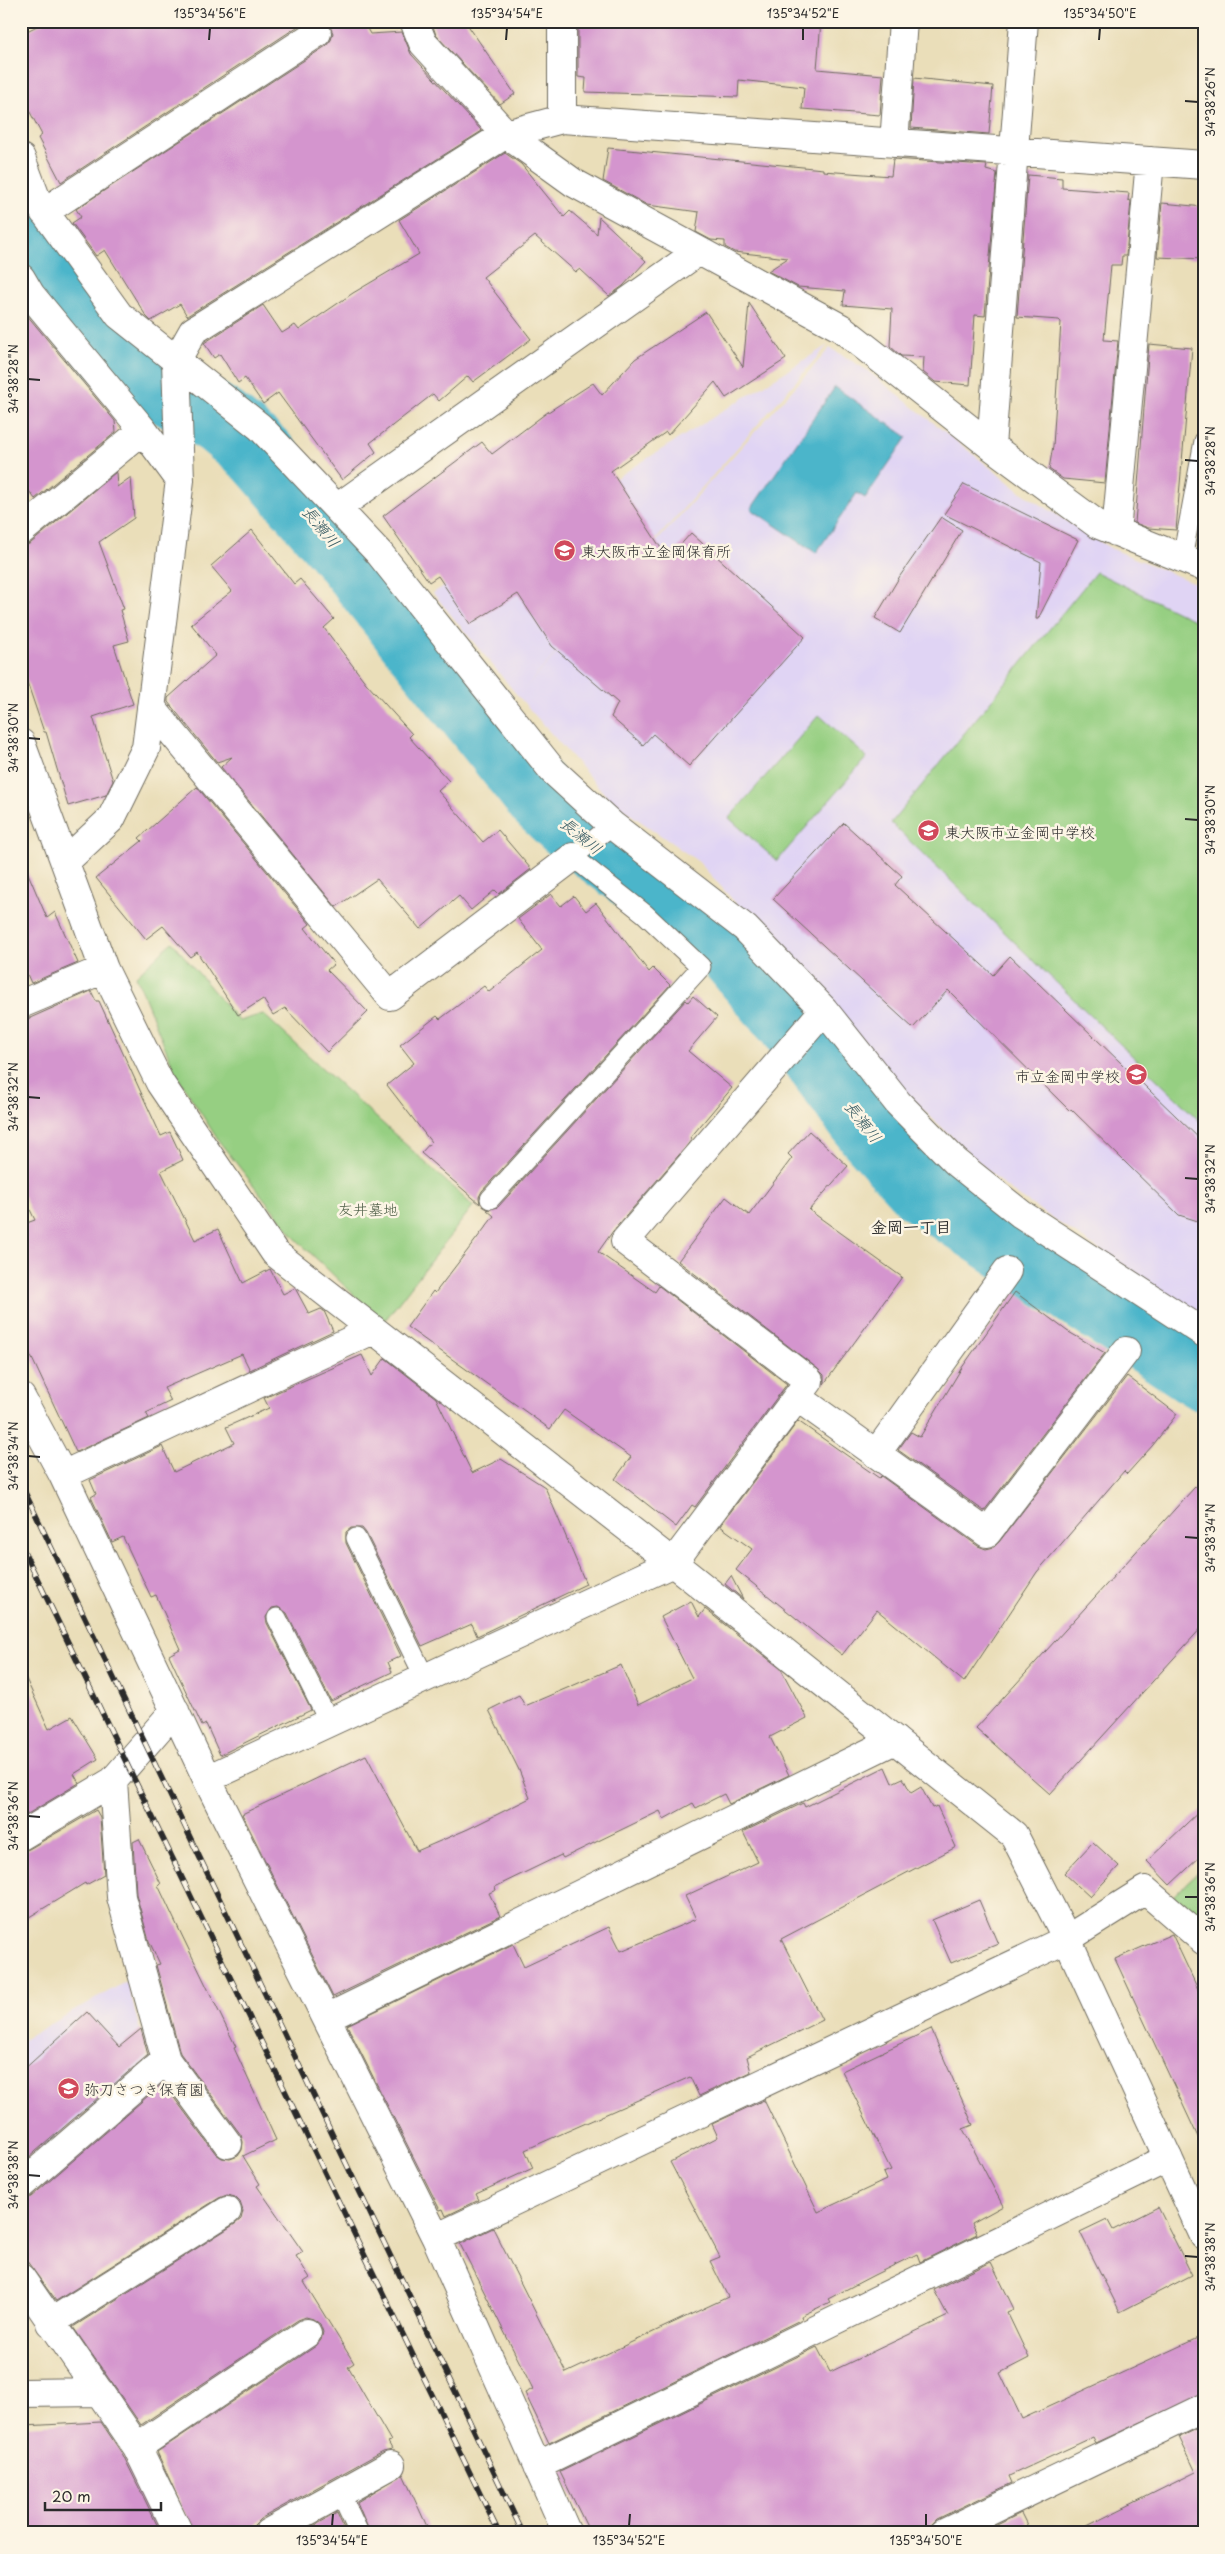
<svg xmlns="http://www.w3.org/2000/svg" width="1225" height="2554" viewBox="0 0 1225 2554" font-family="'Playpen Sans','Klee One',sans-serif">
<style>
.built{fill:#e0d4f4}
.green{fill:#96cf82;stroke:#607d56}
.water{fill:#4cb5ca;stroke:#3c707a}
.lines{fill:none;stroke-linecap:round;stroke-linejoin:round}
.river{stroke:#4cb5ca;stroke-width:70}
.building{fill:#d495ce}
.service-casing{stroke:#6e6a5d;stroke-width:21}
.minor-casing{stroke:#6e6a5d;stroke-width:30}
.tertiary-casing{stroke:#6e6a5d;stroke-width:30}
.service{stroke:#fff;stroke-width:19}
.minor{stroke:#fff;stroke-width:28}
.tertiary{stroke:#fff;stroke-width:28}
.rail-casing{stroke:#2b2b2b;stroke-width:5.5}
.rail{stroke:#fcf5e5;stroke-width:4;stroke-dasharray:11;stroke-linecap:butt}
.ticks{fill:none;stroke:#2b2b2b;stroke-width:2}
.labels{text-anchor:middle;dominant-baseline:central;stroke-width:5;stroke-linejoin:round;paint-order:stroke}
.poi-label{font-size:15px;fill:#2b2b2b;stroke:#fcf5e5;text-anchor:start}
.park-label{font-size:15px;fill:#4b5c45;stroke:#fcf5e5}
.water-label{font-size:16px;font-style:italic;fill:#375b63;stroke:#fcf5e5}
.neighbourhood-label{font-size:16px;font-weight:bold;fill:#2b2b2b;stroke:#fcf5e5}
.neatline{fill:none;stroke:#2b2b2b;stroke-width:2}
.ticks-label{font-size:12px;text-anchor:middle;fill:#2b2b2b}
</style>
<rect width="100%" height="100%" fill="#fcf5e5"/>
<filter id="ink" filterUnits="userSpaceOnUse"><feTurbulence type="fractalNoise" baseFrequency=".02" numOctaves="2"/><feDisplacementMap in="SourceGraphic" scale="10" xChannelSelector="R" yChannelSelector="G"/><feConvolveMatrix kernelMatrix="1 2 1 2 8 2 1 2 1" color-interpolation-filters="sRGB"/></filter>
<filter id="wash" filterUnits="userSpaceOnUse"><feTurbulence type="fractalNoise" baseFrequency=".0096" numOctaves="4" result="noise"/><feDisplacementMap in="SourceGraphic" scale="20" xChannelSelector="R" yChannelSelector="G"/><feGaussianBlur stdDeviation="1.12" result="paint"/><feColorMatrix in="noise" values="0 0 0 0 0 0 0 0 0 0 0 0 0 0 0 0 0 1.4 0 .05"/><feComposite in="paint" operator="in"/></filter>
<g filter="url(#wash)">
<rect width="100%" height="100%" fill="#eadeb9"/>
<path class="built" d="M828,345L518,696L433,593Z
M830,348L865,369L1021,492L1110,548L1204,587V1320L1007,1188L905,1093L699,862L610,800L518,696Z
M127,1981L148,2061L41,2149L21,2116V2041Z"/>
<path class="green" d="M1096,572L1204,625V1125L891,823Z
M819,715L867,757L777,861L729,818Z
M172,942L239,1021L263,1014L473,1206L383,1323L295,1238L218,1140L176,1074L136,976Z
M1204,1866V1926L1173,1896Z"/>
<path class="water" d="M835,387L907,437L865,498L857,493L816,553L751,509Z"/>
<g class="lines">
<path class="river" d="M21,231L64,302L122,363L220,421L260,454L337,543L541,799L573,829L725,944L790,1021L870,1130L924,1190L1204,1376"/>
</g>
<g id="blocks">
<path class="building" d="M47,21H306L61,182L38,138L42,135L21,95V34Z
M327,21H363L370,34L402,32L411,54L482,131L187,316L180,304L151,321L146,316L105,250L96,256L72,223L81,217L76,209L326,46L331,40L333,33Z
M431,21H465L515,94L500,104L436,35Z
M578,21H821L817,69L883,75L880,115L802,109L804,87L739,80L738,97L585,92L586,78L578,77Z
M914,78L993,86L989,134L911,128Z
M608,148L823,169V171L891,176L893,159L987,165L986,170L997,173L985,316L975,315L970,385L935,382L923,372L924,357L901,356L890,346L892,309L843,305L845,291L798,287L768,271L788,258L734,252L725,247V241L711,240L696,232L699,212L647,205L603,181Z
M505,153L521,164L564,217L570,211L597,234L599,217L646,261L623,286L609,296L580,269L576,272L535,236L483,277L531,339L473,382L468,376L439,401L433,394L370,443L376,452L342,480L278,393L263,404L245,378L238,383L220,354L214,358L204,343L263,305L282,333L295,325L299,330L353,293L419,254L399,220Z
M1028,175L1062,178V188L1129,193L1128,200L1131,201L1126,256H1122L1121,265H1111L1104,340L1118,341L1105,483L1063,479L1049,469L1053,446L1061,322L1059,320L1017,317Z
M1162,203L1204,207V259L1157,257Z
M749,303L786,359L726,398L715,382L668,435L666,432L611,471L668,559L691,533L805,637L689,766L653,734L643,745L611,717L618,703L552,646L518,594L470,624L438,576L429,582L383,516L482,442L492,454L545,414L593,383L602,395L635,359L706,312L743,367Z
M21,308L115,421L116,432L35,499L21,480Z
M1149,344L1192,348L1176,530L1148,528L1135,523Z
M116,472L117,487L131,477L134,518L99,542L124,609L120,610L129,641L114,645L133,704L93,717L113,781L106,795L68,806L46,732H44L21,664V548L31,543Z
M964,484L1078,540L1038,619H1036L1041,562L944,514Z
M941,517L962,530L900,633L875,618L900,576Z
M252,530L294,584L300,579L334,619L324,628L366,683L412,734L409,737L449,781L438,791L483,842L498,830L531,869L499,894L495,890L471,910L459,896L420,929L377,879L336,907L221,767L232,757L217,762L168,702V698L216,655L191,624L232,591L211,566Z
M197,787L310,924L305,928L334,964L327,970L368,1012L327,1052L285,1008L273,1015L263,999L238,1015L197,952L190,957L163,926L146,939L96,878L142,841L139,838Z
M844,823L902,876L895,885L993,975L1010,956L1204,1143V1223L1179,1215L1071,1109L1070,1111L948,990L913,1028L773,899Z
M21,857L47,918L55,912L78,963L31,983L21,961Z
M551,894L561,906L574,896L586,911L596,903L649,972L653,968L670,985L482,1191L479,1197L480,1204L421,1153L431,1142L387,1085L414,1063L400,1045L437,1016L440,1019L484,986L489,992L542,950L518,919Z
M91,991L96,1001H99L161,1136L170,1132L183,1160L161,1171L195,1240L218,1229L243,1283L270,1269L283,1294L295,1288L309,1314L321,1309L324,1311L333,1331L250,1370L242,1354L164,1388L171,1401L146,1413L149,1418L76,1452L21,1335V1225L35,1220L21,1191V1022Z
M693,996L717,1017L688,1051L732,1088L690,1138L692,1139L685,1148L613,1231L598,1252L655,1292L659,1286L787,1384L695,1507L692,1505L676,1527L615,1479L631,1457L564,1410L550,1429L407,1327L433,1291L435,1293L494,1216L487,1210L498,1207L686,1000L688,1002Z
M809,1131L848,1166L809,1210L902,1277L824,1384V1375L818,1369L678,1261L726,1197L749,1215L792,1158L788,1154Z
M1015,1292L1067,1331L1105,1353L984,1511L898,1450L911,1432L920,1437L961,1369Z
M362,1355L372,1376L385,1358L436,1398L472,1473L501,1459L545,1487L586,1584L477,1636L472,1624L422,1646L366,1533L362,1528H351L346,1532V1543L401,1656L388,1662L392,1672L331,1701L287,1613L278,1607L272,1608L266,1617L267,1623L311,1710L220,1755L206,1724L202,1726L169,1655L180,1649L156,1595L151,1597L123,1537L112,1542L91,1497L96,1494L90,1480L162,1446L174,1472L234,1443L226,1427L269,1408L264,1398Z
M1127,1376L1177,1414L1153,1445L1127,1474L1124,1471L1037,1572L964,1682L877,1610L842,1655L736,1570L752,1549L720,1526L798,1421L879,1478L881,1476L978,1546L986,1549L994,1547L999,1542Z
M1204,1477V1625L1050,1794L976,1728Z
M731,1576L743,1599L725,1584Z
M691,1601L699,1617L705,1609L781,1669L807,1718L770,1737L789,1775L729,1804L724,1794L696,1808L693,1803L664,1819L660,1811L563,1858L561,1855L495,1887L496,1890L489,1893L500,1916L333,1997L242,1814L366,1755L417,1851L468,1829L530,1798L519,1770L489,1710L519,1695L525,1706L621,1665L638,1705L692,1678L661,1617Z
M21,1668L49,1729L72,1716L98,1759L74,1774L79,1783L21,1818Z
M885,1767L892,1783L903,1778L911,1793L921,1787L932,1808L937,1806L956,1847L781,1939L822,2020L747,2057L751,2072L699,2096L690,2077L525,2150L533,2168L476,2194L479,2200L446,2216L443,2209L440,2210L347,2025L513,1944L524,1967L609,1927L621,1951L696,1919L685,1896L758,1862L743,1832L803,1803L805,1807Z
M1204,1807V1853L1170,1885L1147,1861Z
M96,1810L100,1817L104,1875L86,1885L85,1883L21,1922V1852L29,1849Z
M139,1839L161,1884L158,1885L174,1919L236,2047L234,2048L276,2140L243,2156L260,2184L257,2186L303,2252L296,2256L310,2278L304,2282L354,2363L348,2367L391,2441L388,2442L392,2449L383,2451L260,2519L254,2525L252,2533H194L157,2452L316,2346L321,2340L323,2332L320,2324L313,2319L306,2317L298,2320L141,2425L73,2327L235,2224L241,2219L243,2211L240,2202L235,2197L227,2195L219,2198L56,2301L21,2253V2200L31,2197L163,2083L216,2154L222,2158L230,2159L238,2156L242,2150L243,2142L241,2135L180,2053L156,1965L160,1964L149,1941L136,1894L133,1842Z
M1093,1842L1119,1866L1090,1897L1064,1873Z
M979,1900L998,1944L951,1963L932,1920Z
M1172,1934L1204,2002V2150L1115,1959Z
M87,2012L119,2047L141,2029L148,2055L21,2164V2072Z
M931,2029L973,2125L963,2129L1003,2206L972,2223L977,2234L920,2262L917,2254L874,2275L828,2299L830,2302L801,2316L802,2319L549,2443L525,2393L533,2389L460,2244L493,2228L566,2373L728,2297L710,2261L720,2257L670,2162L718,2137L712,2124L764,2100L818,2212L886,2180L883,2173L891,2170L842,2071Z
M1158,2207L1192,2275L1120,2312L1080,2232L1107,2219L1113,2230Z
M991,2262L1014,2309L1007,2312L1029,2358L1000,2373L1022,2419L1204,2335V2393L1096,2443L1093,2437L1009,2476L1012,2483L937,2519L931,2525L929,2533H590L560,2472L817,2347L830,2372L948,2316L934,2290Z
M101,2422L123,2455L161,2533H22L21,2498H26L24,2426Z
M1204,2425V2533H1073L1196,2472L1179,2437Z
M403,2474L430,2533H370L357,2502Z
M337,2513L346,2533H301Z
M1021,2513L1031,2533H981Z"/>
</g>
</g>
<g filter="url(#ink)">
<use href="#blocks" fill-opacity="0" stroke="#6e6a5d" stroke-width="1"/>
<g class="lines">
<defs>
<path id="service" d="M1182,559L1204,441
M490,1199L701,967L645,914L573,857L612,825
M356,1538L425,1678
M277,1618L329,1722
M340,2493L359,2533"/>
<path id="minor" d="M414,21L423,43L506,134L574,183L841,328L991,446L1097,524L1204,567
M562,119V21
M894,143L903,21
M21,158L38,203L119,315L260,427L380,554L553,771L612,825L745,928L824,1010L898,1103L956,1162L1021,1214L1204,1333
M44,212L317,33
M21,278L31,295L143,430L180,480
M991,446L1024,21
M337,508L699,251
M21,531L143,430
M1116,532L1150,161
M151,707L390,996L573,857
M21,743L104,969L160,1083L275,1253L673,1563
M66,861L111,819L146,748L180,480L176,361L193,331L506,134L562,119L1204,165
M21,1004L104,969
M21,1397L63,1475L207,1779L436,2238L567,2533
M797,1397L987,1533L1126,1351
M876,1454L1007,1271
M63,1475L373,1330
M207,1779L673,1563L809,1381L625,1241L824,1010
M113,1781L121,1897L166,2060L228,2144
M21,1836L113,1781L175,1710
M327,2018L895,1740
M21,2185L166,2060
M436,2238L1067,1939L1145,1890L1204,1941
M21,2278L137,2447L179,2533
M50,2323L227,2211
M21,2393L100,2392
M137,2447L307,2333
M537,2466L1168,2158
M268,2533L391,2465
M944,2533L1204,2408"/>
<path id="tertiary" d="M673,1563L1014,1835L1067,1939L1204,2236"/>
</defs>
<use href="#service" class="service-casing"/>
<use href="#minor" class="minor-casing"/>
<use href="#tertiary" class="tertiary-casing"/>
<use href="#service" class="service"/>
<use href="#minor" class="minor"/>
<use href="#tertiary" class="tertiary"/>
<defs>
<path id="rail" d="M21,1484L523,2533
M21,1545L499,2533"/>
</defs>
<use href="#rail" class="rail-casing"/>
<use href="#rail" class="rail"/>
</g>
</g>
<path class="ticks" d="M209,40L210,28M506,40L507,28M803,40V28M1099,40L1100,28M1185,101L1198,102M28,379L40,380M1185,460L1198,461M28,738L40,739M1185,819L1198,820M28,1097L40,1098M1185,1178L1198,1179M28,1456L40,1457M1185,1537L1198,1538M28,1816L40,1817M1185,1897H1198M28,2175L40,2176M1185,2256L1198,2257M332,2526L333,2514M629,2526L630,2514M926,2526V2514"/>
<defs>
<symbol id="school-disc" viewBox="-11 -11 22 22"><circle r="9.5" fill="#d1495b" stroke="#fcf5e5"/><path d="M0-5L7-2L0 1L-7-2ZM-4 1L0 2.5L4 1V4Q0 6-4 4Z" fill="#fff"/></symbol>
</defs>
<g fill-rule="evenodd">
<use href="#school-disc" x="552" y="538" width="25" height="25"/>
<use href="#school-disc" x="916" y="818" width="25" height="25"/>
<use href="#school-disc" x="1124" y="1062" width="25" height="25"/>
<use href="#school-disc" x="56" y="2076" width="25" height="25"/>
</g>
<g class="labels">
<g class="poi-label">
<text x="581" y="550">東大阪市立金岡保育所</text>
<text x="945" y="831">東大阪市立金岡中学校</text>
<text x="1120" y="1075" text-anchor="end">市立金岡中学校</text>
<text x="84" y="2088">弥刀さつき保育園</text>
</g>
<g class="park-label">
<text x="368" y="1208">友井墓地</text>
</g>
<g class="water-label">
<text transform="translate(322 526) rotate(50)">長瀬川</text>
<text transform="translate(582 835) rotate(39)">長瀬川</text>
<text transform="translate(864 1121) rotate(52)">長瀬川</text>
</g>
<g class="neighbourhood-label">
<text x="911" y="1226">金岡一丁目</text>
</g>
</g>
<rect width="1225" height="2554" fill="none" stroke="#fcf5e5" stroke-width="55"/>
<path d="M45 2502v8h116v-8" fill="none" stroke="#2b2b2b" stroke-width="2.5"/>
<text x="52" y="2502" font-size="15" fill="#2b2b2b" stroke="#fcf5e5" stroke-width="4" paint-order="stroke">20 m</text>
<rect x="28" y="28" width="1170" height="2498" class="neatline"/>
<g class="ticks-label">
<text x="210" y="18">135°34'56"E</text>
<text x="507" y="18">135°34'54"E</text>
<text x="803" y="18">135°34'52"E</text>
<text x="1100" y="18">135°34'50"E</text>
<text transform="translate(1211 102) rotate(-90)" y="4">34°38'26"N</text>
<text transform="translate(14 379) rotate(-90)" y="4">34°38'28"N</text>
<text transform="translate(1211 461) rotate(-90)" y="4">34°38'28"N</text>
<text transform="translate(14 738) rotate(-90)" y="4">34°38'30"N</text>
<text transform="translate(1211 820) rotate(-90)" y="4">34°38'30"N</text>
<text transform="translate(14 1097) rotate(-90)" y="4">34°38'32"N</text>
<text transform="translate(1211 1179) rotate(-90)" y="4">34°38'32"N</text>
<text transform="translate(14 1456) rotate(-90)" y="4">34°38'34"N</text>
<text transform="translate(1211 1538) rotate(-90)" y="4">34°38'34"N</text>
<text transform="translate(14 1816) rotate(-90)" y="4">34°38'36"N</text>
<text transform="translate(1211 1897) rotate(-90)" y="4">34°38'36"N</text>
<text transform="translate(14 2175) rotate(-90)" y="4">34°38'38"N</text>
<text transform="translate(1211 2257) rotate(-90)" y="4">34°38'38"N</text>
<text x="332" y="2545">135°34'54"E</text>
<text x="629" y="2545">135°34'52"E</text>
<text x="926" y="2545">135°34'50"E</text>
</g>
</svg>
